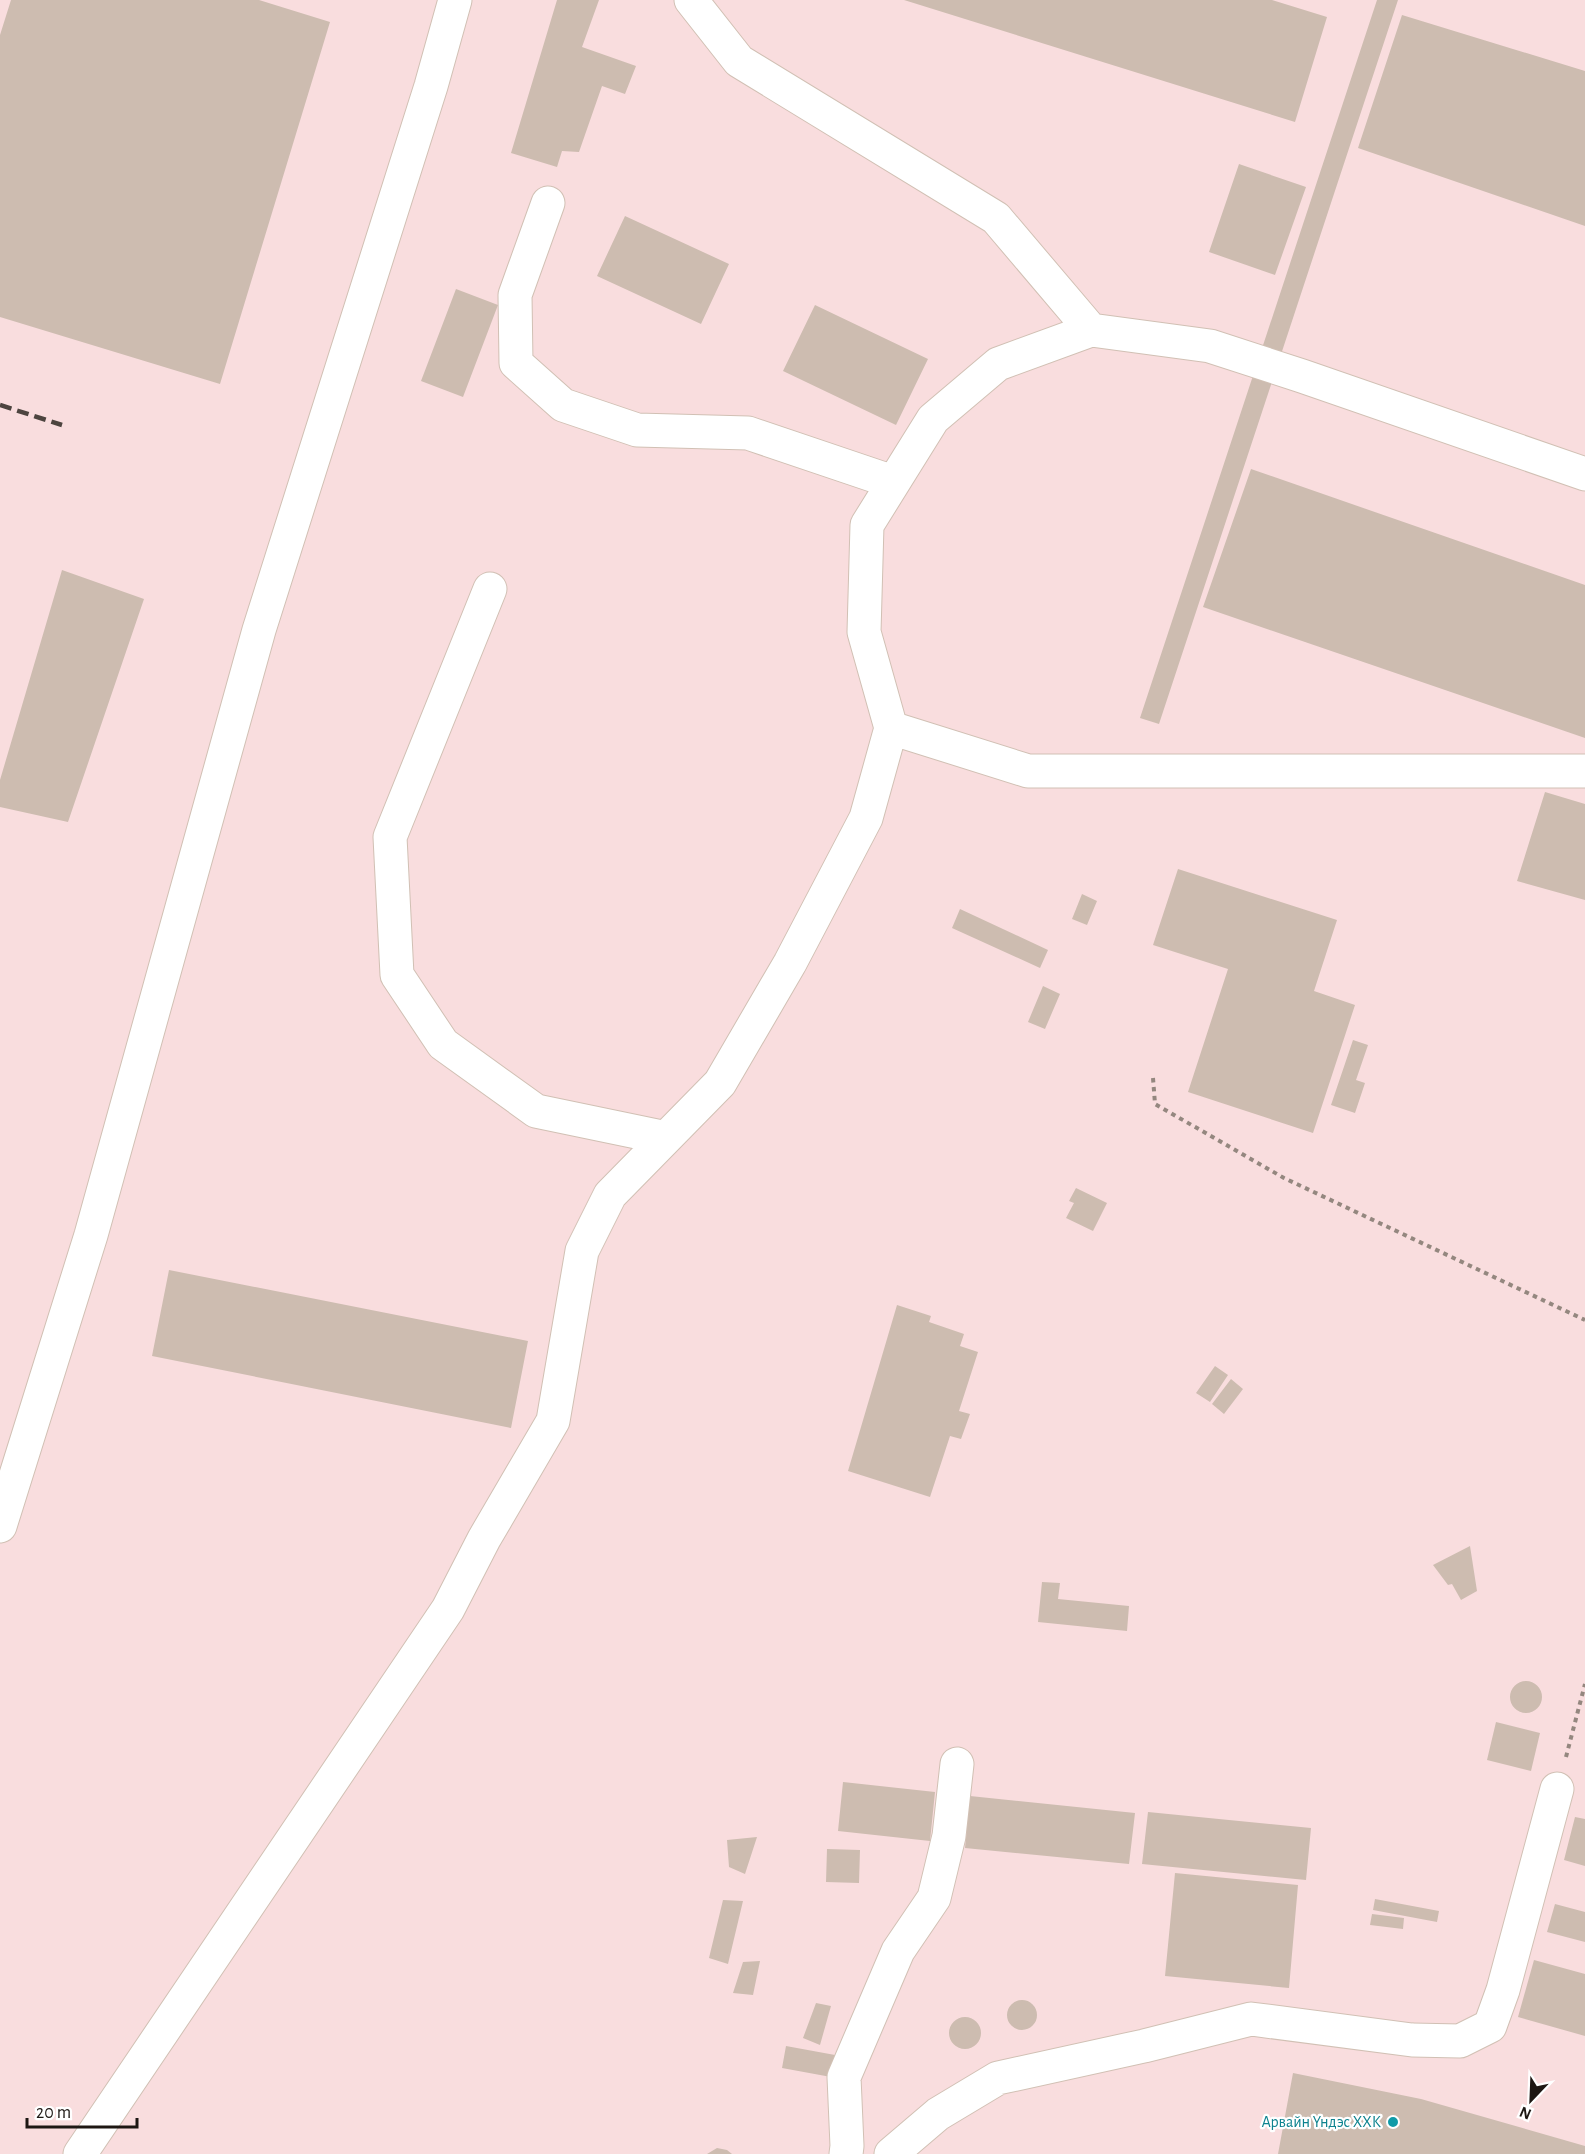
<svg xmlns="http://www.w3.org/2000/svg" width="1585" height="2154" viewBox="0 0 1585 2154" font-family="'Alegreya Sans',sans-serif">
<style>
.industrial{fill:#f9ddde}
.building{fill:#cdbcb0}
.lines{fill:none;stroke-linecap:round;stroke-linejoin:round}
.minor-casing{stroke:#d1c0b4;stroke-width:35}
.path{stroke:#94877f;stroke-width:4;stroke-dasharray:4.5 4.5;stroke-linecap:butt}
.minor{stroke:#fff;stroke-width:33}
.rail{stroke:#4d443f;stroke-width:4.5;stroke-dasharray:12 6;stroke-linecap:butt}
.culture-dot{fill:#0f9aa8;stroke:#fff;stroke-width:2}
.labels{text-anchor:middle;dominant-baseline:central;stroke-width:4.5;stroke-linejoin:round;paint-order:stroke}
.culture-label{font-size:16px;fill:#0d838f;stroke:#fff;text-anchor:end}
</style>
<rect width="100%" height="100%" fill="#fdebdf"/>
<path class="industrial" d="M0,0H1585V2154H0Z"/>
<path class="building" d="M11,0H259L330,22L220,384L0,317V35Z
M557,0H599L582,47L636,66L625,94L602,86L579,152L562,151L557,167L511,153Z
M904,0H1272L1327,17L1295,122Z
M1377,0H1398L1159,724L1140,718Z
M1402,15L1585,71V226L1358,148Z
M1239,164L1306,187L1275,275L1209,252Z
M625,216L729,264L701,324L597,276Z
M456,289L498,305L463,397L421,381Z
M815,305L928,359L896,425L783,371Z
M1251,469L1585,585V738L1203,607Z
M62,570L144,599L68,822L0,807V780Z
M1545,792L1585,804V900L1517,881Z
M1178,869L1337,920L1314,991L1355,1005L1313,1133L1188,1092L1228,969L1153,945Z
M1082,894L1097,901L1087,925L1072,919Z
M960,909L1048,950L1040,968L952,928Z
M1043,986L1060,994L1045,1029L1028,1022Z
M1353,1040L1368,1045L1356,1080L1365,1083L1355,1113L1331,1105Z
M1076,1188L1107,1203L1093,1231L1066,1218L1074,1203L1069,1201Z
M169,1270L528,1341L511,1428L152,1356Z
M897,1305L931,1316L929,1322L964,1334L960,1346L978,1352L959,1411L970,1414L961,1439L950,1436L930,1497L848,1471Z
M1215,1366L1228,1375L1210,1402L1196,1393Z
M1231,1379L1243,1389L1224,1414L1212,1404Z
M1470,1546L1477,1591L1461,1600L1452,1584L1448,1585L1433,1565Z
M1042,1582L1060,1583L1058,1599L1129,1606L1127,1631L1038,1622Z
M1510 1697a16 16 0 1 1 32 0a16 16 0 1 1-32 0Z
M1496,1722L1540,1733L1531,1771L1487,1760Z
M843,1782L935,1792L930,1841L838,1831Z
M970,1796L1135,1813L1129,1864L965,1848Z
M1148,1812L1311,1828L1306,1880L1142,1864Z
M1575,1817L1585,1819V1866L1564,1860Z
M757,1837L745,1874L729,1867L727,1840Z
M827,1849L860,1850L859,1883L826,1882Z
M1175,1873L1298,1885L1289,1988L1165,1976Z
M1375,1899L1439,1911L1437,1922L1373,1910Z
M723,1900L743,1901L728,1964L709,1958Z
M1555,1904L1585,1912V1942L1547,1932Z
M1372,1914L1404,1918L1403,1929L1370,1925Z
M1534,1960L1585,1974V2036L1518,2017Z
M760,1961L753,1995L733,1993L743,1962Z
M1007 2015a15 15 0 1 1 30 0a15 15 0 1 1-30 0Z
M816,2003L831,2006L820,2045L803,2038Z
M949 2033a16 16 0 1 1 32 0a16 16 0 1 1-32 0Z
M786,2046L835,2055L831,2077L782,2068Z
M1293,2073L1421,2099L1585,2146V2154H1278Z
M717,2148L727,2150L732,2154H707Z"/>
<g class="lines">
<defs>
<path id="minor" d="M691,0L739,61L996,218L1091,330
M548,203L515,295L516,363L563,405L637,430L748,433L893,482
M490,589L390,837L397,975L443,1044L536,1111L666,1138
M891,728L1028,771H1585
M0,1526L91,1235L259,630L431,86L455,0
M80,2154L448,1609L484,1539L553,1421L582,1251L610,1195L720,1083L790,963L866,818L891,728L864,632L867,525L933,419L998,364L1091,330L1210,346L1302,376L1585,474
M846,2154L847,2146L844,2077L898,1951L934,1898L949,1836L957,1764
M891,2154L938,2114L998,2078L1144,2046L1251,2019L1412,2040L1460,2041L1490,2026L1503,1990L1557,1789"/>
</defs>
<use href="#minor" class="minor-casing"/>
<path class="path" d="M1153,1078L1155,1104L1284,1178L1585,1320
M1566,1757L1585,1684"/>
<use href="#minor" class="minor"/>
<path class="rail" d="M0,405L62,425"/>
</g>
<circle class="culture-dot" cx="1393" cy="2122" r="6"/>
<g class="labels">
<g class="culture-label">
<text x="1381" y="2122">Арвайн Үндэс ХХК</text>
</g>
</g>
<g transform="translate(1531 2100) rotate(203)" stroke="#ffffff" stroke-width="4.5" paint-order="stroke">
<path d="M0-4.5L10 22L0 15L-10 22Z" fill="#1d1713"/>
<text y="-9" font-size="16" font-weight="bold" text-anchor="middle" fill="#1d1713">N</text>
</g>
<path d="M27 2118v9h110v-9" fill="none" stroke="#1d1713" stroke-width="3"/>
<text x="36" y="2118" font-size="18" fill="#1d1713" stroke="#ffffff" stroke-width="4.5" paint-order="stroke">20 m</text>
</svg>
